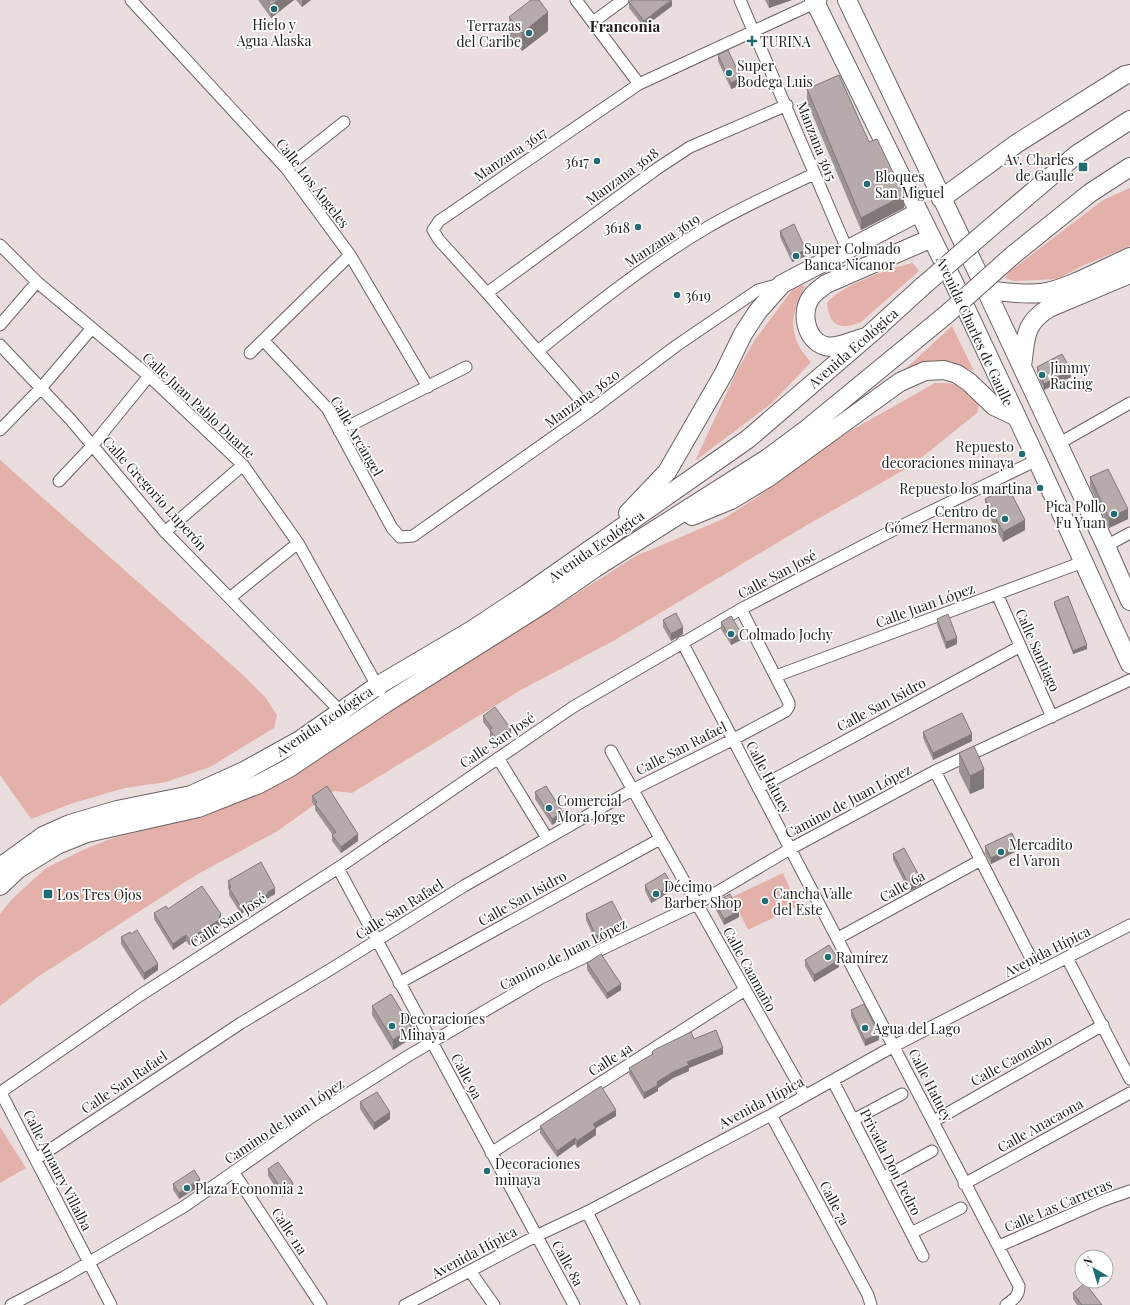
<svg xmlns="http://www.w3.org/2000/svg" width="1130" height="1305" viewBox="0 0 1130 1305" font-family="'Playfair Display',serif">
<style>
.green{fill:#e3b1aa}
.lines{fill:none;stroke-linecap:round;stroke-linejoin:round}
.street-casing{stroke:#6c6261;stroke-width:13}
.primary-casing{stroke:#6c6261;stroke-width:20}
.street{stroke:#fff;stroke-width:11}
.primary{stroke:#fff;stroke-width:18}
.primary-bridge-casing{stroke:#6c6261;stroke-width:20;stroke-linecap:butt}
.primary-bridge{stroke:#fff;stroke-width:18}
.wall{fill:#9d9392}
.shaded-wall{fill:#7f7877}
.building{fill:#b6abaa;stroke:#7f7877}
.poi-dot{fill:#226c75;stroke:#fff;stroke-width:1.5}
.labels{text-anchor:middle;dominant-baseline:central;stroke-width:3.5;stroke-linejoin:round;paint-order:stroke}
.poi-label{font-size:14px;fill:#242020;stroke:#fff;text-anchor:start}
.street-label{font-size:14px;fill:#242020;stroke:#fff}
.neighbourhood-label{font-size:15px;font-weight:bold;fill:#242020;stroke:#fff}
</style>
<rect width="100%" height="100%" fill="#e9dedd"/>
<path class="green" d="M1130,188V246L1082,266L1058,279L1014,281L1005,278L1009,272L1103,200Z
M913,263L919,271L861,322C840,331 829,326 827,303C838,287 894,266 913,263Z
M796,285L805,286C790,315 787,337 811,362L772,403L695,461L737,371L754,341Z
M952,326L974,371L958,366L878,394Z
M935,383C962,383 961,385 979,404L977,413L911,466L807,525L615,640L521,690L352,793L334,791L276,832L196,875L36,978L0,1006V914L12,899L46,868L83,850L110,839L171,822L277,783L636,556L723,519L756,498L829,443Z
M0,460L242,674L265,697L277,715L274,728L210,767L166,782L125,788L73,803L31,819L0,775Z
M783,873L798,906L748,930L732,897Z
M0,1127L26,1168L0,1183Z"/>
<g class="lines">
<defs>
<path id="street" d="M131,0L286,168L350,255L428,387
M576,0L639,84
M740,0L847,249
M593,22L623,0
M286,168L344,122
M0,245L37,282L149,376L243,465L298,543L380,691
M487,293L658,168L690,147L787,105
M0,325L37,282
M263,340L327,408L392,528L400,537L413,536L590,411L676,346L758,290L780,284
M0,345L71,420L165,532L344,715
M538,351C592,307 647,263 708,227C742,207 778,191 814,174
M250,353L350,255
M590,411L487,293L439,240L433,230L439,221L639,84L821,0
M0,430L41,388L92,328
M339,431L466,367
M1058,444L1130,403
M59,481L92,446L149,376
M165,532L243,465
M1106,546L1130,533
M997,594L1052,717
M231,597L298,543
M682,642L1019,1286C1019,1296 1014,1299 1006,1305
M776,676L1083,562
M611,751L805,1096
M498,758L547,838
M935,771L1038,972
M758,788L1019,647
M338,868L574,1305
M838,938L981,860
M1067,958L1130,1079
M399,983L660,839
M833,1081L923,1256
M0,1091L111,1305
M1,1092L139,996L338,868L573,707L741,609L905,524L1037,460
M771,1115L868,1295L871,1305
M853,1120L902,1094
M934,1121L1103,1025
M491,1153L745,990
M36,1159L241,1023L331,969L464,886L632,790L732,740L786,711L789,706V703L741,609
M234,1173L321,1305
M883,1178L932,1151
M964,1184L1130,1093
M587,1212L634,1305
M911,1233L961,1208
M999,1246L1104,1200L1130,1191
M470,1271L494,1305
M11,1305L64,1277L185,1206L313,1116L408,1056L541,978L697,904L790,849L935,771L1130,680
M405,1305L536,1236L587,1212L771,1115L894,1046L1130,925"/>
<path id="primary" d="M814,0L954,283L1037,460L1130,664
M847,0L986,290L1106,546L1130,601
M941,199L1016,144L1125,75L1130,74
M990,228L1076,155L1130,120
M1013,255L1090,193L1130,167
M986,290C1005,292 1023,295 1041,293C1066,290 1107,267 1130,257
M862,338C852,341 836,349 825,346C805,340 800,311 812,296C815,292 821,288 826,284L932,238
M1022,366C1026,339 1023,324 1049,308L1130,274
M628,513L667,472L724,373L743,334L758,311L782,284L919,212
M692,516L731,500L769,477L900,382L925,371L944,370L957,374L969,382L994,406L1015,416
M0,867L43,836L70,824L117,810L191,795L244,771L300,740L377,686L472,630L528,593L748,439L868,336L923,286
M0,886L18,869L57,845L87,833L198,808L259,784L289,768L386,703L543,604L595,568L768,458L807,429L947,314"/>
</defs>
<use href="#street" class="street-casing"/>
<use href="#primary" class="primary-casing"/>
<use href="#street" class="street"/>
<use href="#primary" class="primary"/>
<defs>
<path id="primary-bridge" d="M923,286L990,228
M947,314L1013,255"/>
</defs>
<use href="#primary-bridge" class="primary-bridge-casing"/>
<use href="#primary-bridge" class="primary-bridge"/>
</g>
<path class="wall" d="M258,0H294L271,18Z
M296,0H311L302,7Z
M765,0H792L769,8Z
M629,2L672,6L644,27L629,8Z
M509,17L548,31L522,51L509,36Z
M718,55L741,85L731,89L718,61Z
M807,89L869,142L904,208L861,230L807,102Z
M780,231L806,256L792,262L780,237Z
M1037,367L1071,377L1044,390L1037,374Z
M1090,477L1128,519L1109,528L1090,487Z
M985,499L1025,530L1003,542L985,509Z
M1054,602L1087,649L1073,654L1054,605Z
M937,619L957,644L946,649L937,625Z
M663,620L683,634L671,641L663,627Z
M721,622L741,640L731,645L721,629Z
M483,716L511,735L497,746L490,737V731L483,722Z
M923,732L972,741L933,760L923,738Z
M959,753L984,788L970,794L959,772Z
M535,792L563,818L552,825L535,799Z
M312,796L358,841L341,853L332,841V834L315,810V806L312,802Z
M985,846L1017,851L991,864L985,853Z
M893,854L921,885L909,891L893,860Z
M228,881L275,894L268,898V900L260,905L259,903L241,914L229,895V890L228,888Z
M645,885L672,891L651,903L645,891Z
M715,902L739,917L724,925L715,908Z
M168,909L221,914V925L189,945L186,941L173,950L154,919V913Z
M586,914L623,929L596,942L586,920Z
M121,937L158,970L144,980L121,944Z
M805,960L839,967L814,982L805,966Z
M587,963L621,990L607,999L587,970Z
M372,1006L412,1038L393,1050L372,1015Z
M851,1010L879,1040L865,1046L851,1016Z
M694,1039L723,1054L689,1068V1071L673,1078L658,1088V1091L644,1099L629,1074V1068L652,1054V1052Z
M360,1102L390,1119L374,1130L360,1109Z
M616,1116L596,1128V1135L577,1148L575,1144L557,1157L540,1133V1126Z
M268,1169L293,1190L282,1197L268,1176Z
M173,1184L200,1186L179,1199L173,1190Z
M1073,1293L1102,1305H1077L1073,1299Z"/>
<path class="shaded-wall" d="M278,0H294L271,18V5Z
M302,0H311L302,7Z
M672,0V6L644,27V21Z
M769,0H792L769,8Z
M548,12V31L522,51V33Z
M741,78V85L731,89V83Z
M904,195V208L861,230V218Z
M806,250V256L792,262V256Z
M1071,370V377L1044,390V384Z
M1128,509V519L1109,528V518Z
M1025,520V530L1003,542V532Z
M683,627V634L671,641V634Z
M741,633V640L731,645V639Z
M957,638V644L946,649V642Z
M1087,645V649L1073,654V651Z
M511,729V735L497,746V740Z
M972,734V741L933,760V753Z
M984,769V788L970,794V776Z
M563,812V818L552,825V819Z
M358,834V841L341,853V847Z
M1017,845V851L991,864V858Z
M921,879V885L909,891V885Z
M672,885V891L651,903V897Z
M275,888V894L268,898V900L260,905V899L268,892Z
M259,896V903L241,914V907Z
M739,911V917L724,925V919Z
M221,914V925L189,945V939Z
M623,922V929L596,942V936Z
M186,935V941L173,950V944Z
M839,960V967L814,982V975Z
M158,964V970L144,980V973Z
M621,984V990L607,999V993Z
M412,1028V1038L393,1050V1040Z
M879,1034V1040L865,1046V1040Z
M723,1048V1054L689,1068V1071L673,1078L658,1088V1091L644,1099V1093L657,1082L687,1062Z
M616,1110V1116L596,1128V1135L577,1148V1141L593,1124Z
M390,1112V1119L374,1130V1123Z
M575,1138V1144L557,1157V1151Z
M200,1179V1186L179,1199V1193Z
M293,1183V1190L282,1197V1190Z"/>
<path class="building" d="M268,0H278L271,5Z
M531,0H539L548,12L522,33L509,17Z
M632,0H671L644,21L629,2Z
M728,50L741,78L731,83L718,55Z
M839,75L869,142L877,139L904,195L861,218L807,89Z
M794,224L806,250L792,256L780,231Z
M1062,354L1071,370L1044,384L1037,367Z
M1108,469L1128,509L1109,518L1090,477Z
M1008,487L1025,520L1003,532L985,499Z
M1068,596L1087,645L1073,651L1054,602Z
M676,613L683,627L671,634L663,620Z
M948,614L957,638L946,642L937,619Z
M731,616L741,633L731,639L721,622Z
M495,707L511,729L497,740L490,730L492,728L483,716Z
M962,713L972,734L933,753L923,732Z
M974,746L984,769L970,776L959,753Z
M327,786L358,834L341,847L332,835L336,832L315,804L317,802L312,796Z
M546,786L563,812L552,819L535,792Z
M1012,833L1017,845L991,858L985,846Z
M904,848L921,879L909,885L893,854Z
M261,862L275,888L268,892V894L260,899L259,896L241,907L229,888L231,887L228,881Z
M665,873L672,885L651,897L645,885Z
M202,886L221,914L219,916L221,919L189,939L186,935L173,944L154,913L166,906L168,909Z
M730,894L739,911L724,919L715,902Z
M612,901L623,922L596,936L586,914Z
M137,930L158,964L144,973L121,937L130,932L131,934Z
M829,945L839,960L814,975L805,960Z
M601,954L621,984L607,993L587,963Z
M391,994L412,1028L393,1040L372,1006Z
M864,1004L879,1034L865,1040L851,1010Z
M716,1030L723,1048L687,1062L689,1065L673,1072L657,1082L658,1085L644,1093L629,1068L653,1054L652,1052L654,1050L691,1032L694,1039Z
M601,1086L616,1110L593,1124L596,1128L577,1141L575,1138L557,1151L540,1126Z
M377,1092L390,1112L374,1123L360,1102Z
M278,1162L293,1183L282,1190L268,1169Z
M194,1170L200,1179L179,1193L173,1184Z
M1085,1283L1102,1305H1082L1073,1293Z"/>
<g class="poi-dot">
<circle cx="274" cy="9" r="4"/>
<circle cx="529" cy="33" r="4"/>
<path d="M750 35h4v4h4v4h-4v4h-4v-4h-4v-4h4z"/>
<circle cx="729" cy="73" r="4"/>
<circle cx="597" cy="161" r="4"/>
<rect x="1078" y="162" width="10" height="10" rx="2"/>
<circle cx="867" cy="184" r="4"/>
<circle cx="638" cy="227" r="4"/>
<circle cx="796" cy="256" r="4"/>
<circle cx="677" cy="295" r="4"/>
<circle cx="1042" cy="375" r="4"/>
<circle cx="1022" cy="454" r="4"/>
<circle cx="1040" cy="488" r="4"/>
<circle cx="1114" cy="514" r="4"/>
<circle cx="1005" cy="519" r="4"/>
<circle cx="731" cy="634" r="4"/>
<circle cx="549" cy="808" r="4"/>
<circle cx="1001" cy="852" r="4"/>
<rect x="43" y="889" width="10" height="10" rx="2"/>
<circle cx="656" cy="894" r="4"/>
<circle cx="765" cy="901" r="4"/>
<circle cx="828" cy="957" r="4"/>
<circle cx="392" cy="1026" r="4"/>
<circle cx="865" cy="1028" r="4"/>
<circle cx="487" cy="1171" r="4"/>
<circle cx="187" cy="1188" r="4"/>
</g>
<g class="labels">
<g class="poi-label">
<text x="274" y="24" text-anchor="middle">Hielo y<tspan x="274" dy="16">Agua Alaska</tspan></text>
<text x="521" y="25" text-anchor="end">Terrazas<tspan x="521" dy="16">del Caribe</tspan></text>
<text x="760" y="41">TURINA</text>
<text x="737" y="65">Super<tspan x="737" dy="16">Bodega Luis</tspan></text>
<text x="1074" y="159" text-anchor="end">Av. Charles<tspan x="1074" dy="16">de Gaulle</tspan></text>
<text x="589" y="161" text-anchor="end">3617</text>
<text x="875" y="176">Bloques<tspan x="875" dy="16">San Miguel</tspan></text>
<text x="630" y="227" text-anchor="end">3618</text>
<text x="804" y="248">Super Colmado<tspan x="804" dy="16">Banca Nicanor</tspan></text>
<text x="685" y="295">3619</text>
<text x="1050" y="367">Jimmy<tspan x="1050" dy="16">Racing</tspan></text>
<text x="1014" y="446" text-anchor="end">Repuesto<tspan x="1014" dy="16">decoraciones minaya</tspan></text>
<text x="1032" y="488" text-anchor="end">Repuesto los martina</text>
<text x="1106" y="506" text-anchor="end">Pica Pollo<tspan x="1106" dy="16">Fu Yuan</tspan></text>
<text x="997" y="511" text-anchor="end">Centro de<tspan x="997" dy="16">Gómez Hermanos</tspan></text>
<text x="739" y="634">Colmado Jochy</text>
<text x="557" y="800">Comercial<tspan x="557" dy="16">Mora Jorge</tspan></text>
<text x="1009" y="844">Mercadito<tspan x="1009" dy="16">el Varon</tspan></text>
<text x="664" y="886">Décimo<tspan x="664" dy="16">Barber Shop</tspan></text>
<text x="773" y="893">Cancha Valle<tspan x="773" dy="16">del Este</tspan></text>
<text x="57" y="894">Los Tres Ojos</text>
<text x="836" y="957">Ramírez</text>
<text x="400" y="1018">Decoraciones<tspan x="400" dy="16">Minaya</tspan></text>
<text x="873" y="1028">Agua del Lago</text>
<text x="495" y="1163">Decoraciones<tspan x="495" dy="16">minaya</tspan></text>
<text x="195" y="1188">Plaza Economia 2</text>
</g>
<g class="street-label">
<text transform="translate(817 141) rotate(68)">Manzana 3615</text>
<text transform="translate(510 154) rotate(-34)">Manzana 3617</text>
<text transform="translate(622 176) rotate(-36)">Manzana 3618</text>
<text transform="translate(313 183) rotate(52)">Calle Los Ángeles</text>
<text transform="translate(662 240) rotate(-33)">Manzana 3619</text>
<text transform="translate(975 331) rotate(65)">Avenida Charles de Gaulle</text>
<text transform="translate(853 348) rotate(-41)">Avenida Ecológica</text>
<text transform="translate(582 398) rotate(-36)">Manzana 3620</text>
<text transform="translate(199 405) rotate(43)">Calle Juan Pablo Duarte</text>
<text transform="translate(357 436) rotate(60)">Calle Arcángel</text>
<text transform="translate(155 493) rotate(48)">Calle Gregorio Luperón</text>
<text transform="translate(596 546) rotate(-35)">Avenida Ecológica</text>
<text transform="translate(777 574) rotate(-28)">Calle San José</text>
<text transform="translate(925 605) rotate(-20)">Calle Juan López</text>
<text transform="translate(1038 650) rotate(66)">Calle Santiago</text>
<text transform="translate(881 704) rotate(-28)">Calle San Isidro</text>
<text transform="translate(324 721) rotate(-34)">Avenida Ecológica</text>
<text transform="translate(497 740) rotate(-34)">Calle San José</text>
<text transform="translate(681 748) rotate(-27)">Calle San Rafael</text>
<text transform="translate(769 777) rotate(62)">Calle Hatuey</text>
<text transform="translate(848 801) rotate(-28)">Camino de Juan López</text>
<text transform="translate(902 886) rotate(-29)">Calle 6a</text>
<text transform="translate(522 898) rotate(-29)">Calle San Isidro</text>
<text transform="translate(399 909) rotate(-32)">Calle San Rafael</text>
<text transform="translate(228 920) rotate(-33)">Calle San José</text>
<text transform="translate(1047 951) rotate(-27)">Avenida Hípica</text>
<text transform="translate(563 954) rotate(-27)">Camino de Juan López</text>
<text transform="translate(750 969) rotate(61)">Calle Caamaño</text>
<text transform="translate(610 1059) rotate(-33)">Calle 4a</text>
<text transform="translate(1011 1060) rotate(-29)">Calle Caonabo</text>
<text transform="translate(467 1076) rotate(62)">Calle 9a</text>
<text transform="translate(124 1082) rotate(-34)">Calle San Rafael</text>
<text transform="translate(931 1085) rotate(63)">Calle Hatuey</text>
<text transform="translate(761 1102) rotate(-28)">Avenida Hípica</text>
<text transform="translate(284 1121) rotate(-34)">Camino de Juan López</text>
<text transform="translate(1040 1125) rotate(-29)">Calle Anacaona</text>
<text transform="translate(891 1162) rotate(63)">Privada Don Pedro</text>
<text transform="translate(58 1170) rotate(63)">Calle Amaury Villalba</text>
<text transform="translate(835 1203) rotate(62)">Calle 7a</text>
<text transform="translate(1058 1205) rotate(-23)">Calle Las Carreras</text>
<text transform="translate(290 1231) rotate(57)">Calle 11a</text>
<text transform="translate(474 1252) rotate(-28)">Avenida Hípica</text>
<text transform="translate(568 1263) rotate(61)">Calle 8a</text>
</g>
<g class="neighbourhood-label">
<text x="625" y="26">Franconia</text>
</g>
</g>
<g transform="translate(1094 1269) rotate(322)"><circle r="19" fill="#ffffff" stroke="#a7a6a6"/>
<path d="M0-3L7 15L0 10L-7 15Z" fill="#226c75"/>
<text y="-6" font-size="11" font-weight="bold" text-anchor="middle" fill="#242020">N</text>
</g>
</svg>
